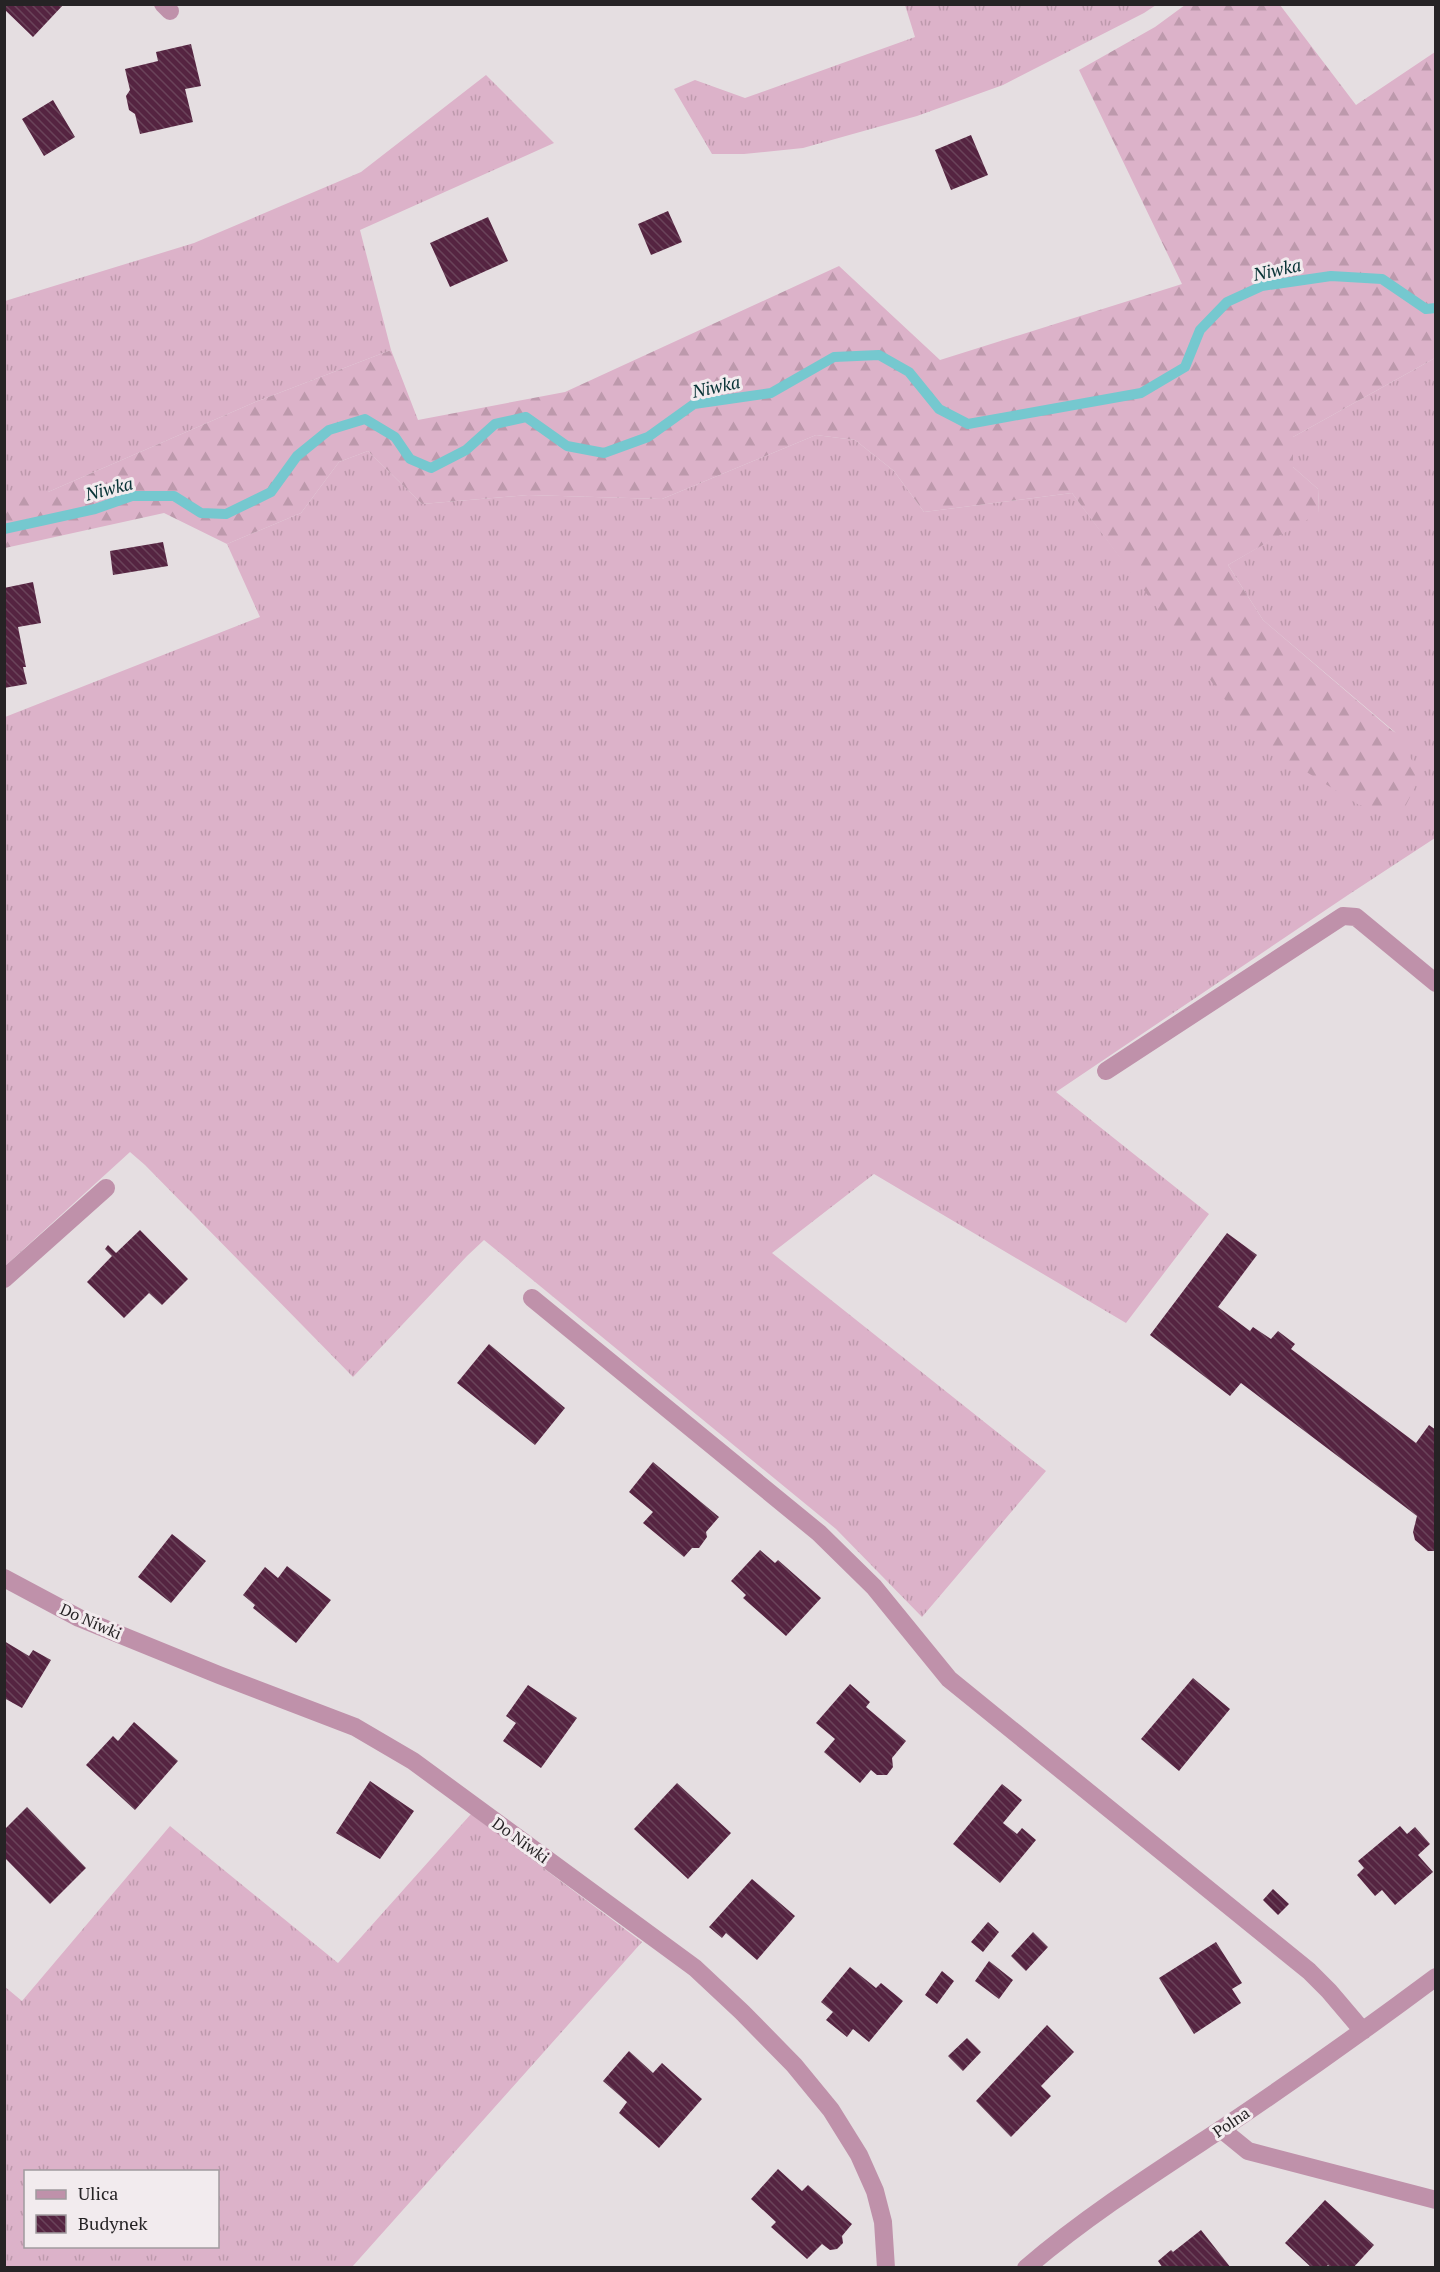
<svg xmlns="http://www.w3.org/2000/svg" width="1440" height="2272" viewBox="0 0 1440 2272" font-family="'PT Serif',serif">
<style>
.grass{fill:url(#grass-tufts);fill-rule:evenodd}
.forest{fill:url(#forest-firs)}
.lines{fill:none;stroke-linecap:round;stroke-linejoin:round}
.stream{stroke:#75c8cf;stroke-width:10}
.building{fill:url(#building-back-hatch)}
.minor{stroke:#bf91aa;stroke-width:18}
.labels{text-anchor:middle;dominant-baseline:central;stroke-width:6;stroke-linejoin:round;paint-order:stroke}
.street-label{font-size:16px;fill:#262325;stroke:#f2ebee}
.water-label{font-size:18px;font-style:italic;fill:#073235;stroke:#f2ebee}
</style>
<defs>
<pattern id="grass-tufts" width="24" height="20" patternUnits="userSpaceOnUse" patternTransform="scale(1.5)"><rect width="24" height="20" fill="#dcb2c9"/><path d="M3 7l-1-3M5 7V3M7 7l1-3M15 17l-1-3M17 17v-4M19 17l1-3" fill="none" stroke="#bd99ac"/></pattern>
<pattern id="forest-firs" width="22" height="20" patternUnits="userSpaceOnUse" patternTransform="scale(1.5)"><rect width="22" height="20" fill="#dcb2c9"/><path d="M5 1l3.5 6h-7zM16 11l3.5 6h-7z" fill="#bd99ac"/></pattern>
<pattern id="building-back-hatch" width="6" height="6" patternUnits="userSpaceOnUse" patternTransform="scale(1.5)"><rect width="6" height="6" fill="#552441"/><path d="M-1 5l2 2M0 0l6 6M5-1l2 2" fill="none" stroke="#6a435a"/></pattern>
</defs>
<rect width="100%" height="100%" fill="#e5dee1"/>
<path class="grass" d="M905,5V4L1156,5L1144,13L1003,85L917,116L803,148L744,154H712L674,89L695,80L745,98L915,37Z
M486,75L554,143L360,230L391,350L253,403L48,492H5V301L194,243L361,172Z
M1435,358V838L1348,895L1056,1092L1209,1214L1126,1323L874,1174L772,1253L1046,1471L922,1617L836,1529L484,1240L467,1256L353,1377L145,1165L130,1152L5,1266V717L260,617L227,544L301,513L339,462L368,451L422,504L528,495L662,499L816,435L855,440L894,471L924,512L1072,493L1123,561L1396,733L1263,620L1228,565L1319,512L1318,489L1293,467V437Z
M471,1814L642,1942L352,2267H5L4,1986L22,2001L170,1826L338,1963ZM26,2172H218V2246H26Z"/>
<path class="forest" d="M1185,5H1280L1356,105L1435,52V358L1293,437V467L1318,489L1319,513L1228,565L1263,620L1395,733L1421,775L1404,809L1359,805L1254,739L1072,493L924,512L894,471L855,440L816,435L662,499L528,495L422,504L368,451L339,462L301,513L227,544L164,513L5,548V492H48L253,403L391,350L418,420L565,392L839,266L940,360L1182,284L1079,70L1155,27Z"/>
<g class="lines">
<path class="stream" d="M4,529L95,509L132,496H174L201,513L226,514L271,492L297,456L329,430L365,419L395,437L410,459L431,468L466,450L495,424L526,417L567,446L604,453L648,437L694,404L771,393L834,357L879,355L909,372L939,409L968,424L1141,393L1185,367L1200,330L1227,302L1262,286L1331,276L1382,279L1426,309L1436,308"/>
</g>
<path class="building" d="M4,4H64L33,37L4,9Z
M191,44L201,86L185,89L193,122L140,134L135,114L129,110L126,96L130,90L125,69L158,61L156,52Z
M53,100L75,137L44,156L22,119Z
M971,135L988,175L951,190L935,150Z
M668,211L682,242L651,255L638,224Z
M488,217L508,261L450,287L430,243Z
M163,542L168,566L113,575L110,551Z
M33,582L41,623L18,627L26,667H23L27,684L4,688V588Z
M140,1230L188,1279L162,1305L149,1293L124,1318L87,1282L112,1256L105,1249L108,1245L116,1253Z
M1227,1233L1257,1255L1218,1307L1250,1331L1253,1327L1271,1339L1278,1331L1295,1344L1291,1349L1416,1443L1429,1425L1436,1430V1551H1428L1415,1540L1413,1532L1417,1516L1241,1383L1230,1396L1150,1335Z
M489,1344L565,1408L535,1445L457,1383Z
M653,1462L719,1517L706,1532L707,1537L699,1548H692L684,1557L643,1523L653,1512L629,1492Z
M172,1534L206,1561L171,1603L138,1577Z
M760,1550L775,1563L778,1560L821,1598L786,1636L743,1598L746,1595L731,1581Z
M287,1566L331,1600L296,1643L253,1608L255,1605L243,1595L265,1567L278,1578Z
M4,1641L29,1656L33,1650L51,1660L22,1708L4,1698Z
M1193,1678L1230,1709L1179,1771L1141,1739Z
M850,1684L870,1702L866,1707L906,1741L892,1758L893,1767L887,1775H877L871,1770L860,1783L824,1752L835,1739L816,1723Z
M528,1685L577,1718L541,1768L503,1741L516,1723L506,1716Z
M134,1722L178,1761L135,1810L86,1765L113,1736L118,1741Z
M370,1781L414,1811L380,1859L336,1833Z
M677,1783L731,1833L688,1879L634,1829Z
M1002,1784L1022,1800L1003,1823L1017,1834L1022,1828L1036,1840L1000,1883L953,1844Z
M27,1807L86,1868L50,1904L4,1857V1830Z
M1400,1826L1407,1834L1415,1827L1430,1844L1418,1855L1433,1872L1395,1905L1382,1890L1375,1896L1357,1875L1364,1868L1358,1861Z
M752,1879L795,1916L757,1960L726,1933L722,1938L709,1927Z
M1273,1889L1289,1904L1278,1915L1263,1900Z
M988,1922L999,1932L983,1952L971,1942Z
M1033,1932L1048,1947L1026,1971L1011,1956Z
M1216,1942L1242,1983L1232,1989L1241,2003L1194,2034L1159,1978Z
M989,1961L1013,1980L999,1999L975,1981Z
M850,1967L876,1988L881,1983L903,2001L869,2042L853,2029L847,2037L826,2020L833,2012L821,2002Z
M942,1971L954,1981L937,2004L925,1995Z
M1047,2025L1074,2052L1041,2086L1051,2096L1011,2137L976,2101Z
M967,2038L981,2052L963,2071L948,2056Z
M629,2051L653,2073L662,2063L702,2099L659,2148L619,2113L627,2102L603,2081Z
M778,2169L802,2191L808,2185L852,2224L842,2236L843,2243L837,2249L830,2250L822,2244L807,2259L771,2227L776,2222L751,2199Z
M1325,2200L1374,2245L1353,2268H1331L1328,2265L1325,2268H1312L1285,2243Z
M1201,2230L1231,2268H1163L1158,2261L1171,2250L1173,2252Z"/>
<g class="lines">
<path class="minor" d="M163,4L170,11
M1106,1071L1343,916L1356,917L1436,983
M4,1279L106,1188
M532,1298L819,1533L874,1587L949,1679L1309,1971L1329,1991L1363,2031
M4,1578L79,1618L219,1675L355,1727L413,1761L695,1968L742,2012L794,2065L831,2110L859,2155L875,2191L883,2222L886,2268
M1221,2129L1248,2151L1436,2200
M1026,2268C1087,2216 1153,2174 1220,2130C1293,2081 1365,2030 1436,1977"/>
</g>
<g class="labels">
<g class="street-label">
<text transform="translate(91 1621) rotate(24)">Do Niwki</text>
<text transform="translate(521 1840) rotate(36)">Do Niwki</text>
<text transform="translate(1231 2122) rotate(-34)">Polna</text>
</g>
<g class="water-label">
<text transform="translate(1277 269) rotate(-12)">Niwka</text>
<text transform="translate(716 386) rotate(-12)">Niwka</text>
<text transform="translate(109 488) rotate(-14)">Niwka</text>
</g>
</g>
<rect width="1440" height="2272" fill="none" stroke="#262325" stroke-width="12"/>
<rect x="24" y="2170" width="195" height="78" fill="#f2ebee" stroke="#a09b9e" stroke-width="1.5"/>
<rect x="36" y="2190" width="30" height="9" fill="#bf91aa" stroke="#a09b9e" stroke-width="1.5"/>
<text x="78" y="2200" font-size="18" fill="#262325">Ulica</text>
<rect x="36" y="2215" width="30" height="18" fill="url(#building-back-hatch)" stroke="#a09b9e" stroke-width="1.5"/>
<text x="78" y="2230" font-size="18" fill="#262325">Budynek</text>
</svg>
